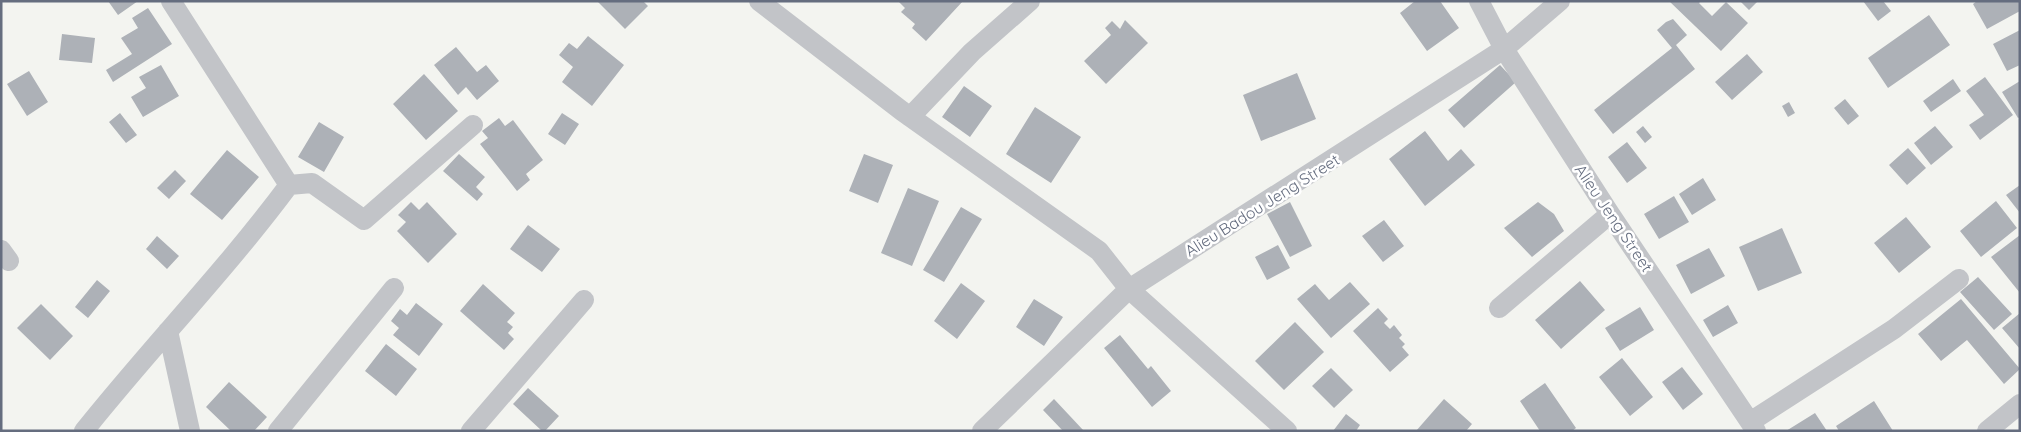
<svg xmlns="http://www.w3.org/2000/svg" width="2021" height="432" viewBox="0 0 2021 432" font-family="Quicksand,sans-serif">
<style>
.building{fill:#adb1b7}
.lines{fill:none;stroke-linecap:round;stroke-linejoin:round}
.street{stroke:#c2c4c8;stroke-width:20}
.labels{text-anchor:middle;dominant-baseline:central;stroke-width:5;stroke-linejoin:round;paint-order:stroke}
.street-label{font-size:16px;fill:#656d7f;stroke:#fff}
</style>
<rect width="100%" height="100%" fill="#f3f4f0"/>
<path class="building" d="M108,1H138L118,15Z
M597,1H643L648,6L625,29Z
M898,1H963L926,41L912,28L915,24L901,12L905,8Z
M1415,1H1440L1459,28L1427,51L1400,13Z
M1669,1H1701L1699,3L1712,16L1726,2L1748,23L1721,51Z
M1740,1H1758L1749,10Z
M1863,1H1883L1891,11L1878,21Z
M1977,1H2020V11L1987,29L1973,4Z
M148,8L172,44L113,82L106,70L132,54L121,38L138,28L132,18Z
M1929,15L1950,45L1888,88L1868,58Z
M1673,19L1687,35L1676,45L1695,69L1613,134L1594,110L1672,48L1657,30L1666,22Z
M1125,20L1148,43L1106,84L1084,61L1111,35L1105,28L1112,21L1120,29Z
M2020,30V65L2007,71L1993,44Z
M62,34L95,38L92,63L59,60Z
M588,36L624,65L592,106L562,82L573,67L559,55L569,43L577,49Z
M456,47L477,72L486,65L499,81L477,100L466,87L458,95L434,65Z
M1747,54L1763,72L1732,100L1715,82Z
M161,65L179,96L143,117L131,97L146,88L139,77Z
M1500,65L1516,82L1464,128L1448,110Z
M29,71L48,102L27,116L7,84Z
M1297,73L1316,119L1261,141L1243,95Z
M424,74L458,111L426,140L393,104Z
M1985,77L2013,115L1980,140L1969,125L1984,115L1966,91Z
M1953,79L1961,91L1931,112L1923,101Z
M2020,81V117L2018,118L2002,92Z
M964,86L992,106L970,137L942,117Z
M1845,99L1859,116L1848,125L1834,108Z
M1789,102L1795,113L1788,117L1782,106Z
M1035,107L1081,137L1051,183L1006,154Z
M120,113L137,135L126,143L109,122Z
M562,113L579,124L565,145L548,134Z
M499,118L505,126L513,120L543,160L526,174L530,180L517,191L480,144L488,138L482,131Z
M319,122L344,137L324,172L298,157Z
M1643,126L1652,137L1645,143L1636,132Z
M1935,126L1953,147L1931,165L1914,143Z
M1425,131L1448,161L1461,149L1475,165L1425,206L1389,159Z
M1627,142L1647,168L1627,183L1608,157Z
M1908,148L1926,168L1907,185L1889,165Z
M227,150L259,177L222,220L190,194Z
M459,154L485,177L476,187L483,194L477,201L443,171Z
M864,154L893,165L878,203L849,191Z
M175,170L186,181L169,199L157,188Z
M1703,178L1716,200L1692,215L1679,194Z
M2020,185V213L2006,195Z
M908,188L939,201L912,266L881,253Z
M1674,196L1689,222L1659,239L1644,214Z
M1996,201L2017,228L1981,257L1960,231Z
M411,202L419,210L427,202L457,234L428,263L397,231L406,222L398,215Z
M1290,202L1312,246L1290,257L1267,214Z
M1538,202L1554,214L1564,231L1532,257L1504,228Z
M961,207L982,219L944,282L923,270Z
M1906,217L1931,247L1899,273L1874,243Z
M1384,220L1404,246L1383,262L1362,236Z
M528,225L560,249L542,272L510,249Z
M1782,228L1802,273L1758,291L1739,247Z
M2020,235V293L1991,257Z
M157,236L179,256L167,269L146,249Z
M1278,245L1290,268L1267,280L1255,257Z
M1709,248L1725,276L1691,294L1676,265Z
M1978,277L2012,314L1994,330L1960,292Z
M97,280L110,291L88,318L75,307Z
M1580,281L1605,310L1561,349L1535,320Z
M1350,282L1370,304L1331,338L1297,299L1315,284L1329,300Z
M961,283L985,301L957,339L934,321Z
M483,284L515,313L507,322L513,327L508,333L514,339L504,350L460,311Z
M1034,299L1063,317L1044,346L1016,327Z
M1961,299L2020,369L2004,384L1967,340L1941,361L1918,334Z
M416,303L443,324L419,356L393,335L399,328L391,321L400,309L407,315Z
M41,304L73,336L50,360L17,328Z
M1728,305L1738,323L1713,337L1703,320Z
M1640,307L1654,330L1620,351L1605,328Z
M1378,308L1388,319L1384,323L1390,329L1394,325L1402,335L1399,338L1405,344L1402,347L1409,355L1390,372L1353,331Z
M2020,313V349L2002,328Z
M1295,322L1324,352L1284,390L1255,361Z
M1120,335L1148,369L1151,366L1171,391L1152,407L1104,348Z
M386,344L417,369L396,396L365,371Z
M1622,358L1653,397L1630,416L1599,377Z
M1682,367L1703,394L1683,410L1662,382Z
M1331,368L1353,390L1334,408L1312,386Z
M229,382L267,417L254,431H231L206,407Z
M1545,383L1576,428L1572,431H1540L1520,401Z
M528,388L559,416L545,431H542L513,404Z
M1054,399L1084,431H1063L1043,410Z
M1444,399L1472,424L1466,431H1416Z
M1874,401L1893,431H1839L1836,426Z
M1815,413L1827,431H1786Z
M1346,414L1360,425L1356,431H1333Z"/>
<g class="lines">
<path class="street" d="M759,1L902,111L1099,251L1129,289L1287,431
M1479,1L1504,49L1610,214L1756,431
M910,117L972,52L1030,1
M289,185L312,183L364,220L473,125
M1,250L9,261
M1499,308L1610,214
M168,331L190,431
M1750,422L1894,329L1959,279
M84,431C151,347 225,271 289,185L171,1
M278,431L394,288
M471,431L584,300
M982,431L1129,289L1504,49L1560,1
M1987,431L2020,404"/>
</g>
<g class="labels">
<g class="street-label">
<text transform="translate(1262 205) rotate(-32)">Alieu Badou Jeng Street</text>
<text transform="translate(1614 218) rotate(56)">Alieu Jeng Street</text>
</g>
</g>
<rect width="2021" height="432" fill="none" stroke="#656d7f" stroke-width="5"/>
</svg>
